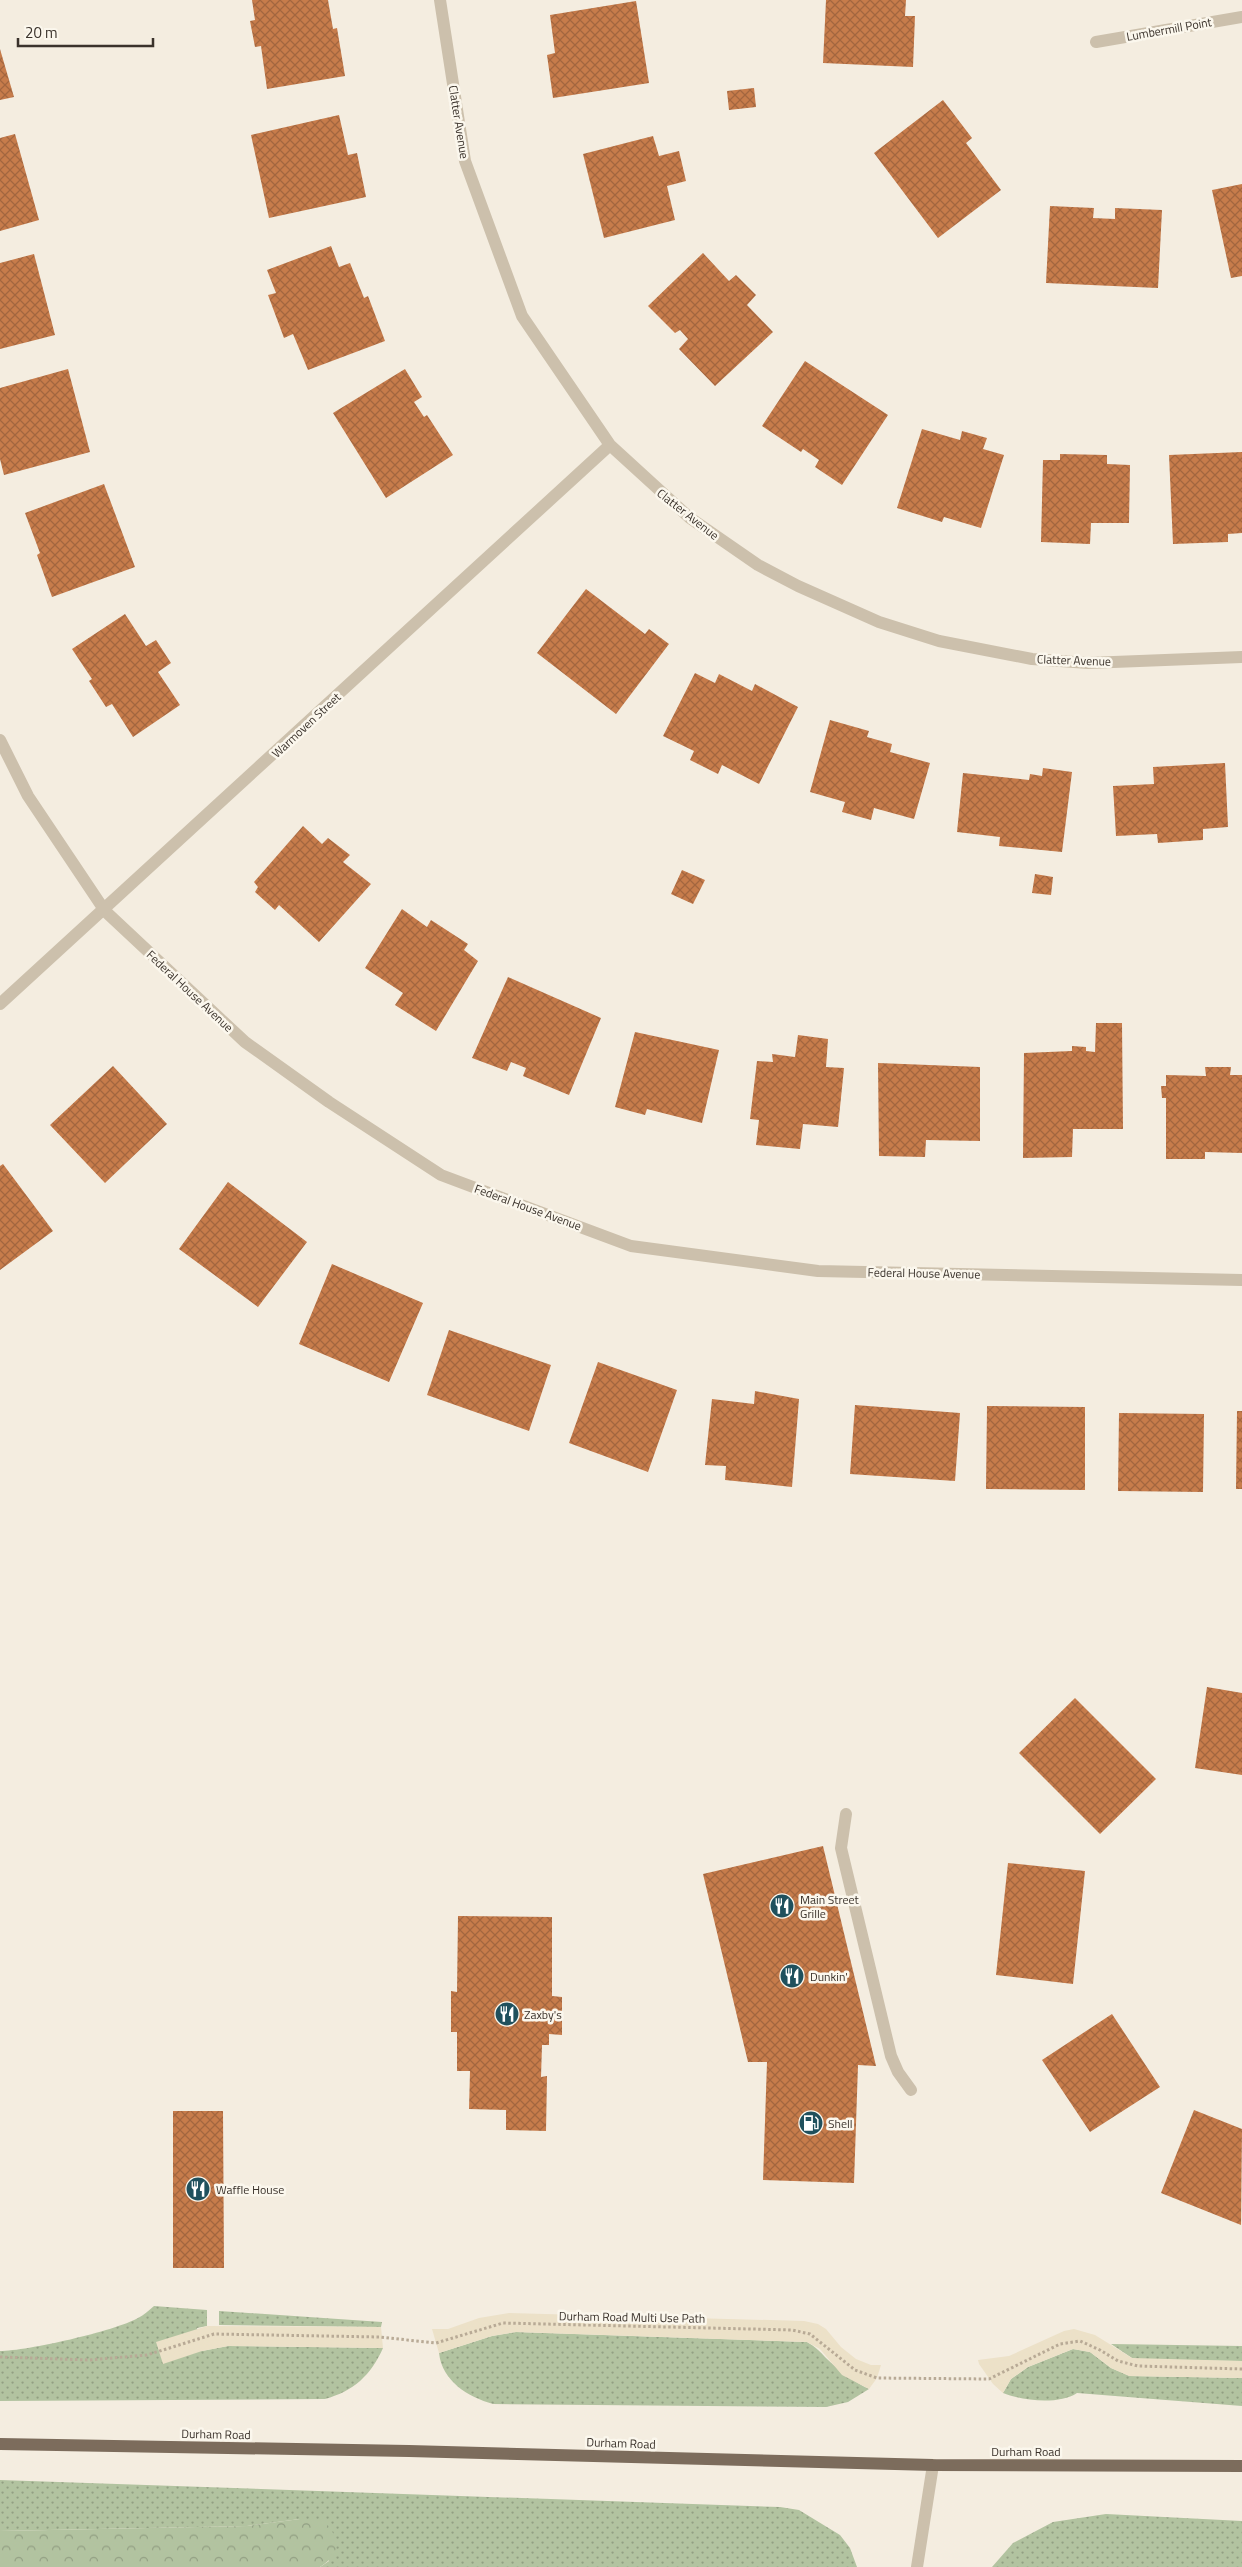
<svg xmlns="http://www.w3.org/2000/svg" width="1242" height="2567" viewBox="0 0 1242 2567" font-family="'Titillium Web',sans-serif">
<style>
.grass{fill:url(#grass-dots)}
.forest{fill:url(#forest-crowns)}
.plaza{fill:#ece1c8}
.building{fill:url(#building-cross-hatch)}
.lines{fill:none;stroke-linecap:round;stroke-linejoin:round}
.path{stroke:#b8aa96;stroke-width:3;stroke-dasharray:2.5 2.5;stroke-linecap:butt}
.service{stroke:#ccc0ac;stroke-width:12}
.minor{stroke:#ccc0ac;stroke-width:12}
.tertiary{stroke:#ccc0ac;stroke-width:12}
.primary{stroke:#7c6c5c;stroke-width:12}
.labels{text-anchor:middle;dominant-baseline:central;stroke-width:5;stroke-linejoin:round;paint-order:stroke}
.street-label{font-size:12px;fill:#3a322b;stroke:#fbf7ed}
.poi-label{font-size:12px;fill:#3a322b;stroke:#fbf7ed;text-anchor:start}
</style>
<defs>
<pattern id="grass-dots" width="8" height="8" patternUnits="userSpaceOnUse" patternTransform="scale(1.25)"><rect width="8" height="8" fill="#b2c3a0"/><path d="M2 2h.1M6 6h.1" fill="none" stroke="#929f83" stroke-width="1.8" stroke-linecap="round"/></pattern>
<pattern id="forest-crowns" width="20" height="18" patternUnits="userSpaceOnUse" patternTransform="scale(1.25)"><rect width="20" height="18" fill="#b2c3a0"/><path d="M2 6a3 3 0 1 1 6 0M12 15a3 3 0 1 1 6 0" fill="none" stroke="#929f83"/></pattern>
<pattern id="building-cross-hatch" width="8" height="8" patternUnits="userSpaceOnUse" patternTransform="scale(1.25)"><rect width="8" height="8" fill="#c77c4b"/><path d="M0 0l8 8M0 8l8-8" fill="none" stroke="#a3663f"/></pattern>
</defs>
<rect width="100%" height="100%" fill="#f4ede0"/>
<path class="grass" d="M154,2306L207,2310V2326L197,2328L202,2351L228,2346L383,2348C371,2375 354,2391 325,2399L0,2401V2351C27,2351 115,2331 138,2318C144,2315 149,2310 154,2306Z
M219,2311L382,2322L381,2327L219,2325Z
M516,2332L807,2342C816,2347 820,2352 827,2359C840,2371 853,2381 869,2389L848,2402L826,2407L493,2404C468,2397 442,2381 439,2353L492,2336Z
M1111,2344L1242,2346V2361L1141,2360L1132,2358Z
M1073,2349L1090,2352L1111,2368L1130,2376L1242,2378V2406L1077,2393C1059,2405 1023,2401 1003,2393L1011,2379L1028,2367Z
M0,2480L780,2507L799,2510L840,2535L850,2548L857,2567H320L329,2561L300,2519L247,2526L0,2531Z
M1106,2514L1242,2521V2567H992L1013,2543L1053,2522Z"/>
<path class="forest" d="M300,2519L323,2520C340,2538 343,2552 320,2567H0V2531L247,2526Z"/>
<path class="plaza" d="M509,2313L804,2321L818,2324L826,2329L841,2347L856,2359L871,2365H881L877,2378L869,2389L842,2375L820,2349L807,2342L516,2332L492,2336L439,2353L432,2329H448L479,2318Z
M207,2326L381,2327L383,2348L228,2346L202,2351L163,2364L156,2342Z
M1074,2329L1095,2335L1132,2358L1242,2361V2378L1129,2376L1111,2368L1090,2352L1073,2349L1028,2367L1011,2379L1003,2393L993,2384L979,2364L978,2360L1009,2356L1064,2331Z"/>
<path class="building" d="M252,0H328L333,29L337,28L345,76L267,89L261,46L255,47L250,21L255,20Z
M826,0H906L905,16H915L913,67L823,63Z
M636,1L649,83L553,98L547,55L555,53L550,15Z
M0,49L14,97L0,100Z
M754,88L756,107L729,110L727,91Z
M943,100L972,138L966,143L1001,190L938,238L874,153Z
M339,115L348,155L357,153L366,197L269,218L251,135Z
M15,134L39,220L0,231V138Z
M653,136L659,156L679,151L686,181L667,186L675,220L604,238L583,154Z
M1242,184V276L1231,278L1212,190Z
M1050,206L1094,208L1093,218L1115,219V208L1162,210L1158,288L1046,283Z
M331,246L339,267L350,263L364,298L368,296L385,341L308,370L293,334L284,338L268,295L276,293L267,270Z
M703,253L729,281L736,275L756,295L747,305L773,332L715,386L679,349L688,339L680,330L675,333L648,306Z
M34,254L55,335L0,349V263Z
M805,361L888,415L842,485L815,467L819,460L803,449L801,452L762,426Z
M68,369L90,452L4,475L0,459V388Z
M405,369L422,397L414,402L424,417L427,415L453,455L386,498L333,413Z
M922,429L960,440L962,431L987,438L983,449L1004,455L981,528L944,517L942,522L897,508Z
M1242,452V533L1228,534V542L1173,544L1169,455Z
M1060,454L1107,455V464L1130,465L1129,523H1091L1090,544L1041,542L1043,460H1060Z
M104,484L135,567L52,597L37,555L40,553L25,513Z
M586,589L645,634L649,629L669,644L616,714L537,653Z
M125,614L146,646L156,640L171,663L158,672L180,705L133,737L112,704L106,707L89,681L92,679L72,649Z
M695,673L715,683L719,674L752,691L755,684L798,707L759,784L722,765L718,774L690,760L694,751L663,736Z
M830,720L869,731L867,737L892,744L890,752L930,763L914,819L874,808L871,820L842,812L845,802L810,792Z
M1225,763L1228,827L1203,829V840L1158,843L1157,834L1116,836L1113,786L1154,784L1153,767Z
M1043,768L1072,772L1062,852L999,846L1000,837L957,832L963,773L1029,780L1030,774L1042,776Z
M303,826L322,844L328,838L350,855L343,862L371,884L319,942L279,905L275,910L255,892L258,887L254,882Z
M682,870L705,880L693,904L671,894Z
M1035,874L1053,877L1051,895L1032,893Z
M402,909L427,927L431,920L468,944L464,950L478,961L436,1031L395,1005L403,993L365,968Z
M508,977L601,1018L569,1095L523,1076L526,1068L511,1062L507,1071L472,1058Z
M1096,1023H1122L1123,1129H1073L1072,1157L1023,1158L1024,1053L1072,1051V1046L1086,1047V1051L1095,1052Z
M635,1032L719,1050L702,1123L647,1109L645,1115L615,1107Z
M798,1035L828,1039L826,1067L844,1068L838,1127L803,1124L800,1149L756,1145L759,1120L750,1119L757,1061L773,1062L772,1054L795,1057Z
M878,1063L980,1067V1141L926,1140L925,1157L879,1156Z
M113,1066L167,1124L105,1183L50,1125Z
M1205,1067H1231L1230,1075H1242V1153L1205,1152V1159H1166V1098H1162L1161,1086H1166V1075L1206,1076Z
M3,1164L53,1231L0,1270V1166Z
M228,1182L307,1242L258,1307L179,1249Z
M332,1264L423,1303L389,1382L299,1344Z
M449,1330L551,1365L529,1431L427,1395Z
M598,1362L677,1390L648,1472L569,1443Z
M755,1391L799,1399L792,1487L725,1480L726,1466L705,1465L712,1399L754,1404Z
M855,1405L960,1413L955,1481L850,1474Z
M987,1406L1085,1407V1490L986,1489Z
M1237,1411H1242V1489H1236Z
M1119,1413L1204,1414L1203,1492L1118,1491Z
M1207,1687L1242,1693V1775L1195,1768Z
M1075,1698L1156,1779L1100,1834L1019,1753Z
M823,1846L876,2066L858,2065L854,2183L763,2180L767,2062H748L703,1874Z
M1008,1863L1085,1871L1073,1984L996,1975Z
M458,1916L552,1917V1996L562,1997V2035L549,2034V2045H542L541,2077L547,2076L546,2131L506,2130V2110L469,2109L470,2071H457V2032H451V1991L457,1992Z
M1112,2014L1160,2087L1090,2132L1042,2060Z
M1194,2110L1242,2129L1241,2225L1161,2193Z
M173,2111H223L224,2268H173Z"/>
<g class="lines">
<path class="path" d="M0,2357L89,2360L147,2355L214,2334L379,2337L436,2343L503,2323L792,2330L810,2334L855,2370L877,2378L989,2379L1060,2344L1080,2341L1100,2350L1118,2361L1138,2366L1242,2369"/>
<path class="service" d="M846,1814L841,1848L891,2056L898,2072L911,2090"/>
<path class="minor" d="M440,0L465,161L522,316L610,445L690,518L758,565L798,586L879,622L939,641L1032,659L1088,663L1242,657
M1096,42L1242,17
M0,740L28,796L105,911L245,1042L329,1102L441,1175L631,1246L818,1271L1242,1280
M0,1004L610,445"/>
<path class="tertiary" d="M917,2567L933,2465"/>
<path class="primary" d="M0,2444L409,2451L933,2465L1242,2466"/>
</g>
<defs>
<symbol id="restaurant-disc" viewBox="-11 -11 22 22"><circle r="9.5" fill="#1f505d" stroke="#fbf7ed"/><path d="M-5-6h1v4h1v-4h1v4h1v-4h1v5L-1.5 .5V6h-2V.5L-5-1ZM5-6V6H3V1.5H1.5Q1.5-4 5-6Z" fill="#fff"/></symbol>
<symbol id="fuel-disc" viewBox="-11 -11 22 22"><circle r="9.5" fill="#1f505d" stroke="#fbf7ed"/><path d="M-5.5-6h7V0h2V4h1.3V-2.5L3-4.5l.8-.8L6-3V5H2.5V1h-1V6h-7ZM-4.2-4.7v3.2H.2V-4.7Z" fill="#fff"/></symbol>
</defs>
<g fill-rule="evenodd">
<use href="#restaurant-disc" x="768" y="1892" width="28" height="28"/>
<use href="#restaurant-disc" x="778" y="1962" width="28" height="28"/>
<use href="#restaurant-disc" x="493" y="2000" width="28" height="28"/>
<use href="#fuel-disc" x="797" y="2109" width="28" height="28"/>
<use href="#restaurant-disc" x="184" y="2175" width="28" height="28"/>
</g>
<g class="labels">
<g class="street-label">
<text transform="translate(1169 29) rotate(-10)">Lumbermill Point</text>
<text transform="translate(459 122) rotate(81)">Clatter Avenue</text>
<text transform="translate(688 514) rotate(38)">Clatter Avenue</text>
<text transform="translate(1074 660) rotate(2)">Clatter Avenue</text>
<text transform="translate(306 725) rotate(-43)">Warmoven Street</text>
<text transform="translate(190 991) rotate(43)">Federal House Avenue</text>
<text transform="translate(528 1207) rotate(20)">Federal House Avenue</text>
<text transform="translate(924 1273) rotate(1)">Federal House Avenue</text>
<text transform="translate(632 2317) rotate(1)">Durham Road Multi Use Path</text>
<text transform="translate(216 2434) rotate(1)">Durham Road</text>
<text transform="translate(621 2443) rotate(2)">Durham Road</text>
<text x="1026" y="2451">Durham Road</text>
</g>
<g class="poi-label">
<text x="800" y="1899">Main Street<tspan x="800" dy="14">Grille</tspan></text>
<text x="810" y="1976">Dunkin'</text>
<text x="524" y="2014">Zaxby's</text>
<text x="828" y="2123">Shell</text>
<text x="216" y="2189">Waffle House</text>
</g>
</g>
<path d="M18 38v8h135v-8" fill="none" stroke="#3a322b" stroke-width="2.5"/>
<text x="25" y="38" font-size="15" fill="#3a322b" stroke="#fbf7ed" stroke-width="4" paint-order="stroke">20 m</text>
</svg>
